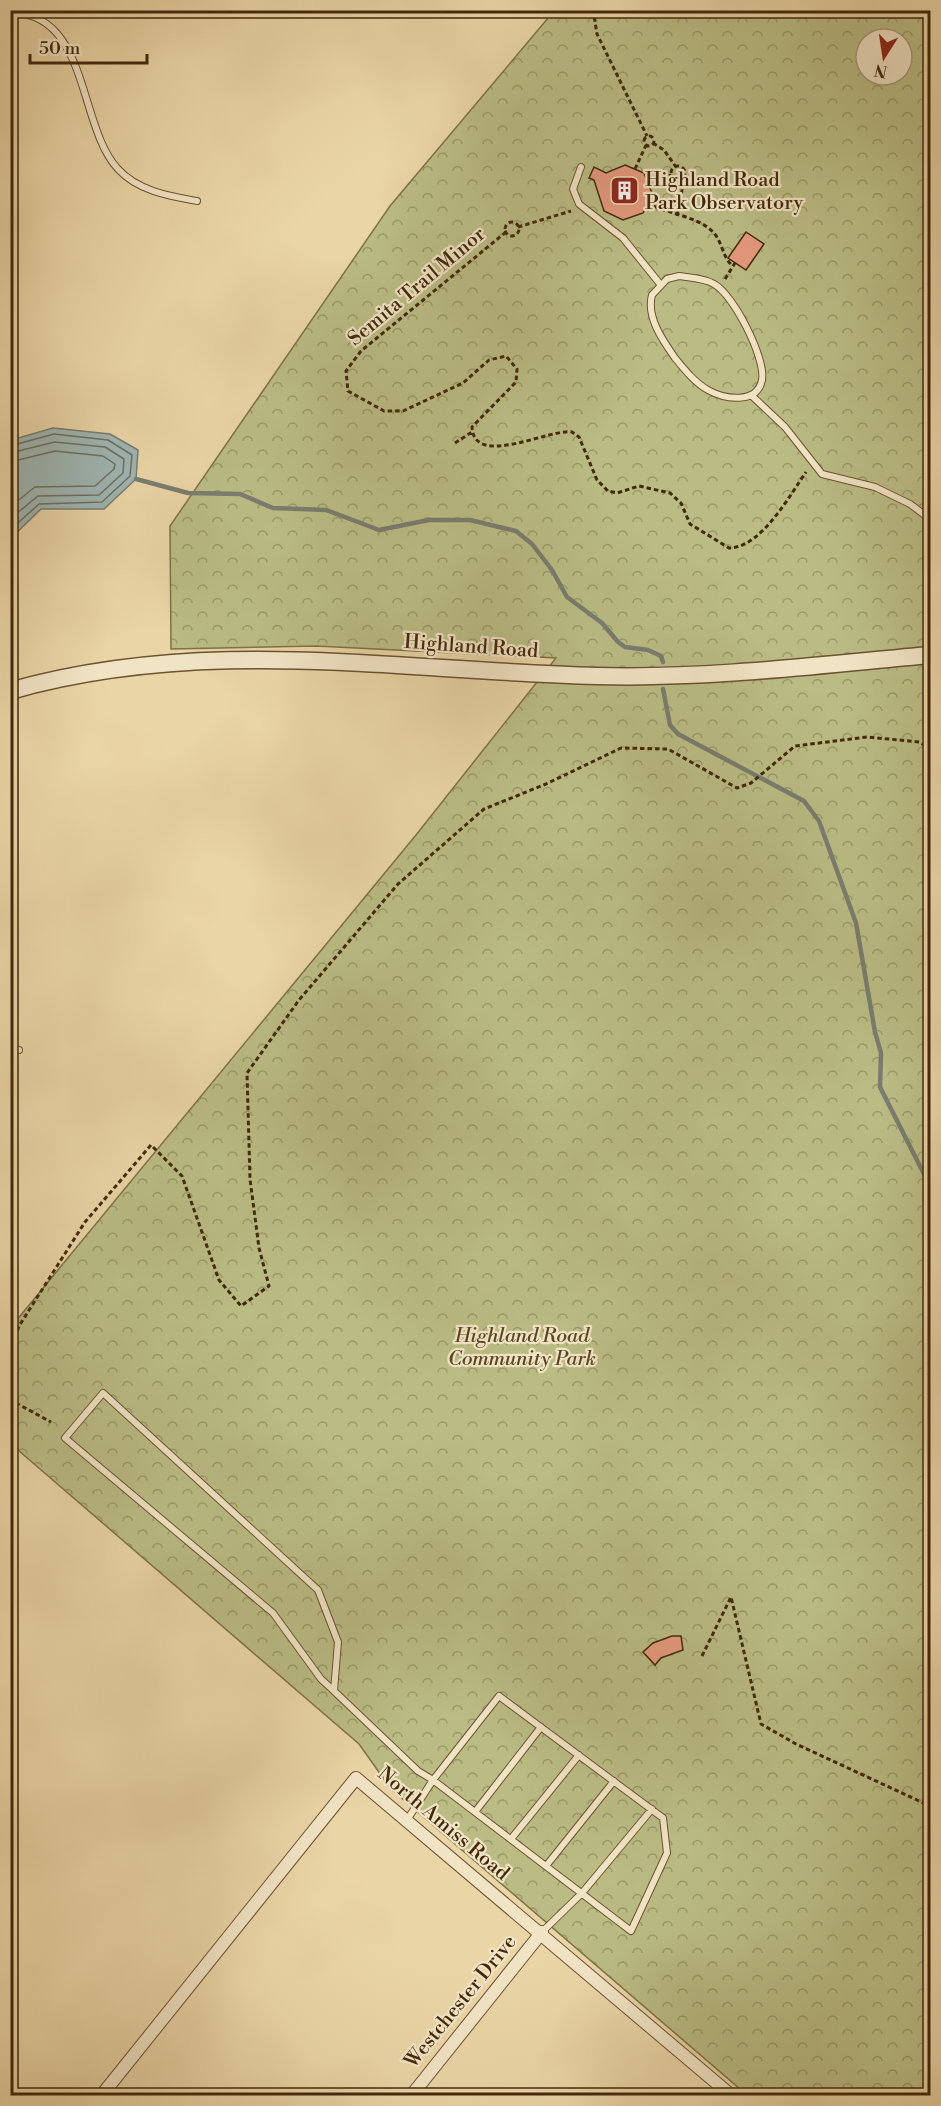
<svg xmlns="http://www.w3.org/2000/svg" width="941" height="2106" viewBox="0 0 941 2106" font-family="'Libre Bodoni',serif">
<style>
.park{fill:url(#park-crowns);stroke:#7e7248;stroke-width:1.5;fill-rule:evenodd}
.water{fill:#9db6b3;stroke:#797d70;stroke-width:1.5}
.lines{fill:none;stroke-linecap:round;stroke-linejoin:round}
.shore{stroke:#706f60;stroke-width:1.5}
.stream{stroke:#797d70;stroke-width:4.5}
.building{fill:#e69a7f;stroke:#42280c;stroke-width:1.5}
.service-casing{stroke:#6c5332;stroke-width:8}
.minor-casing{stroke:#6c5332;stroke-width:14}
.tertiary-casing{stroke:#6c5332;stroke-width:19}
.path{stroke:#42280c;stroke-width:3;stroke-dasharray:4.5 3;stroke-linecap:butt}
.service{stroke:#f1e4c5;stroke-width:6}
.minor{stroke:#f1e4c5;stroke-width:12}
.tertiary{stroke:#f1e4c5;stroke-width:16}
.labels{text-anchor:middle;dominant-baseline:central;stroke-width:4.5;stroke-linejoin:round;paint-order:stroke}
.poi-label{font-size:20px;fill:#42280c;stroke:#f1e4c5;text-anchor:start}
.street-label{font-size:20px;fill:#42280c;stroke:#f1e4c5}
.park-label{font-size:20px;font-style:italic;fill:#5a4624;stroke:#f1e4c5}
</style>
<defs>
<pattern id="park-crowns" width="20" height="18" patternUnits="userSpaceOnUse" patternTransform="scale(1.5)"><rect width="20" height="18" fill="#babc84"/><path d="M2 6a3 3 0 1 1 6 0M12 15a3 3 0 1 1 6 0" fill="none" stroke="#99996a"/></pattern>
</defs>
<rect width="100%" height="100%" fill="#ead5a6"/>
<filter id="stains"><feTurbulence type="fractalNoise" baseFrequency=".00333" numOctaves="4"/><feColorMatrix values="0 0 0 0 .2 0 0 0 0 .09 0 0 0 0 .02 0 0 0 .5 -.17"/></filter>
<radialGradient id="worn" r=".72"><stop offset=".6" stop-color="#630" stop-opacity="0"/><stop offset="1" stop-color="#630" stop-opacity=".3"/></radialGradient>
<path class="park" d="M554,11H930V2095H747L391,1789L359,1744L11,1444V1327L416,835L556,658L316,646L171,649L170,526L390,206ZM866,39H902V75H866Z"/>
<path class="water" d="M53,428L110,434L138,450L136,479L104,509H41L11,538V440Z"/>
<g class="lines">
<path class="shore" d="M10,446L54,434L108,440L132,455L130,476L102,502L39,504L10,530
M10,453L55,442L105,447L124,459L123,473L99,495L38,496L10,519
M10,462L55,451L103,456L115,464L114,469L95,486L35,487L10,507"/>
<path class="stream" d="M136,479L188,493L240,494L273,508L326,510L379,530L429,520H470L516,531L532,544L552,570L567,597L602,623L618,642L625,647L648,650L661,656L663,662
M663,689L670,725L678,734L804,801L819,821L856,923L875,1032L881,1053L880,1087L930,1186"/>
</g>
<path class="building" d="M625,165L644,173L652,193L643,213L623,220L604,211L594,180L589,178L594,167L606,173Z
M746,232L764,244L746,270L728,258Z
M672,1636H681L683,1650L661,1658L655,1665L643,1652L653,1643Z"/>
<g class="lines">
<defs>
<path id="service" d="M10,13C89,11 78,127 118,169C138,191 169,196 197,201
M581,167L573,189L579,204L623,238L660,284
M679,276C690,278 704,278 714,284C733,294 766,358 762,380C757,405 724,399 708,390C695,383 684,369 675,358C663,341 646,317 652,295L667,279Z
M751,395L785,427L822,474L875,487L910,504L930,519
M10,1050H19
M334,1691L321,1679L273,1613L65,1438L103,1393L318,1590L338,1642L334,1691L418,1771L433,1780L499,1696L663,1818L667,1853L631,1931L433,1780L407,1820
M475,1812L541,1727
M511,1839L579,1755
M546,1866L614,1781
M542,1932L582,1893L652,1809"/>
<path id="minor" d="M101,2096L356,1778L732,2096
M411,2096L542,1932"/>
<path id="tertiary" d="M10,691C206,635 399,671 597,676C708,679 820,665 930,655"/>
</defs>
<use href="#service" class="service-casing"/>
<use href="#minor" class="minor-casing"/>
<use href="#tertiary" class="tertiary-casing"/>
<path class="path" d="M593,10L597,34L647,136
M644 141a5 5 0 1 1 10 0a5 5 0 1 1-10 0Z
M653,143L664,150L676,167
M671 173a7 7 0 1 1 14 0a7 7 0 1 1-14 0Z
M635,169L646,145
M648,184L671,175
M647,203C666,213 698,217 712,231C723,241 722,258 733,266
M677,216L682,190L681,179
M505 229a7 7 0 1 1 14 0a7 7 0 1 1-14 0Z
M518,227L571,211
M506,232L361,351L346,371L348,391L384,411H403L463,383L489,360L506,356L517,369L516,382L472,427C474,469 550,428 572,432L579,437L597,480L608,491L617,493L639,486L670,493L681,503L690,524L729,548C761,548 790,495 806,472
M725,279L735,263
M455,443L472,432
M10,1352L19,1326L85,1222L151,1145L182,1176L219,1280L241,1306L269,1286L259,1248L250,1179L247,1073L299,1000L398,884L484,809L546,784L621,748L668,749L737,788L751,783L795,746L867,737L920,742L930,749
M10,1389L16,1403L51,1422
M702,1656L731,1597L761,1724L796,1744L930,1806"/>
<use href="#service" class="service"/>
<use href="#minor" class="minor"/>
<use href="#tertiary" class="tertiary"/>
</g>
<defs>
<symbol id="building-square" viewBox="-11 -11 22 22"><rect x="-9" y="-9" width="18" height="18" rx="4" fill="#8f2418" stroke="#f1e4c5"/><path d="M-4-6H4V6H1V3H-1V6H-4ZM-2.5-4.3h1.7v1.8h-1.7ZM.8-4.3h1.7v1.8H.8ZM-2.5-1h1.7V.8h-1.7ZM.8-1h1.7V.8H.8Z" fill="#fff"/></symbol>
</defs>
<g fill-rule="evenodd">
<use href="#building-square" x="608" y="174" width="33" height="33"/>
</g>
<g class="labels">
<g class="poi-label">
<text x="645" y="180">Highland Road<tspan x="645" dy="23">Park Observatory</tspan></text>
</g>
<g class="street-label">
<text transform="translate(417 287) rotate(-40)">Semita Trail Minor</text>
<text transform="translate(471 647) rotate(4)">Highland Road</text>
<text transform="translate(443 1824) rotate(40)">North Amiss Road</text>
<text transform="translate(461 2002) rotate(-51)">Westchester Drive</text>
</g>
<g class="park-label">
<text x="522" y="1336">Highland Road<tspan x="522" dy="23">Community Park</tspan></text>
</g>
</g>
<rect width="941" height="2106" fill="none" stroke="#ead5a6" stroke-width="36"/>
<rect x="12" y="12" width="917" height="2082" fill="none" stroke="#42280c" stroke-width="3"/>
<rect x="18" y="18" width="905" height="2070" fill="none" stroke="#42280c" stroke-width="1.5"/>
<g transform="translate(884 57) rotate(192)"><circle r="28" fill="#f1e4c5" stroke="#ab997b" stroke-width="1.5"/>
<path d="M0-4.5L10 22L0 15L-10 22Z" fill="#8f2418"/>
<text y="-9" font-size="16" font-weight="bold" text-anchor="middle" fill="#42280c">N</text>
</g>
<path d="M30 54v9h117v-9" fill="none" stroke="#42280c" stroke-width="3"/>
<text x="39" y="54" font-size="18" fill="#42280c" stroke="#f1e4c5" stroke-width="4.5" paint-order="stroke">50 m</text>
<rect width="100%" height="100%" filter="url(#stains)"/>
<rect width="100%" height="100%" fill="url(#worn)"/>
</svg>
